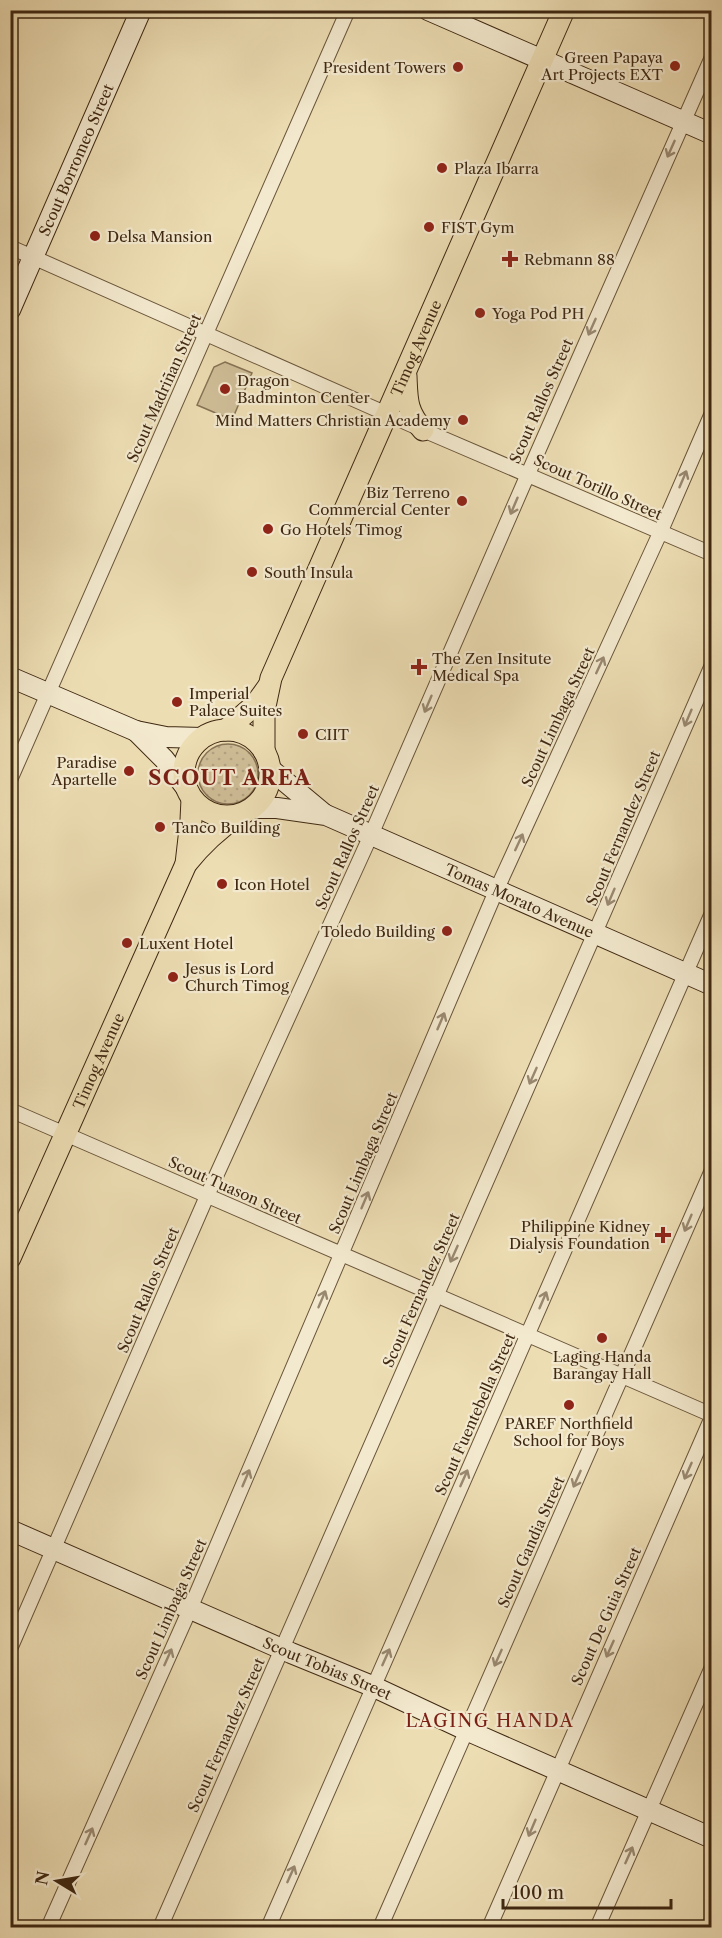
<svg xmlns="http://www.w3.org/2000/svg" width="722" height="1938" viewBox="0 0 722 1938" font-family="'Libre Caslon Text',serif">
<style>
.grass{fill:url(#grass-dots);stroke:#877355;stroke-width:1.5}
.pitch{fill:#cfbe98;stroke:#877355;stroke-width:1.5}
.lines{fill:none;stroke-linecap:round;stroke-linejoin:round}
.street-casing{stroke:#6a553a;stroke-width:16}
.secondary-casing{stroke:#3f2812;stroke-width:22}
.primary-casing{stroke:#3f2812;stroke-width:23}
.street{stroke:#f3e9ce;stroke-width:14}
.secondary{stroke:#f3e9ce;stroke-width:20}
.primary{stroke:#edddb3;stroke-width:21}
.oneway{stroke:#998870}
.poi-dot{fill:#8f2418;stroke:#f3e9ce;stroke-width:2}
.labels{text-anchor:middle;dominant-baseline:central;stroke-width:4.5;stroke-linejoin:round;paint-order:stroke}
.poi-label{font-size:15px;fill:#3f2812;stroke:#f3e9ce;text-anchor:start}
.street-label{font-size:15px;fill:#3f2812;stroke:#f3e9ce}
.quarter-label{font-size:18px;letter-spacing:1.5px;fill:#7a1f14;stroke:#f3e9ce}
.district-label{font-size:21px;font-weight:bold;letter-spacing:1.5px;fill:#7a1f14;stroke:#f3e9ce}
</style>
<defs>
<pattern id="grass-dots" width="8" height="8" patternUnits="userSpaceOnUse" patternTransform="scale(1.5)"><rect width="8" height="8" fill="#cfbe98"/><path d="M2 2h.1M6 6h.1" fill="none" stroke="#b3a382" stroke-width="1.8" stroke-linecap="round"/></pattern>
</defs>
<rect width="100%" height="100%" fill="#edddb3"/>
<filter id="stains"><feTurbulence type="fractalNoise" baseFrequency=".00333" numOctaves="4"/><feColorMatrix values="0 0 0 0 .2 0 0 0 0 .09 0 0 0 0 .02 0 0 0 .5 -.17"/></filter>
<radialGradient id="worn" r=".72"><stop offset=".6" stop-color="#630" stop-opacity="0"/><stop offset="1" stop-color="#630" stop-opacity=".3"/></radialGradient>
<path class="grass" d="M198 774a30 30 0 1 1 60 0a30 30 0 1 1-60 0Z"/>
<path class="pitch" d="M225,362L252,373L232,420L197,405L214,367Z"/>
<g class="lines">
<defs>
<path id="street" d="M10,247L423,430L712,554
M10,780L348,10
M10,1110L712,1415
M10,1649L207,1196L371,835L528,474L712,57
M48,1928L190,1609L496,891L660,533L712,413
M160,1928L712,665
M268,1928L712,913
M380,1928L712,1170
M489,1928L712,1417
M597,1928L712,1667
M708,1928L712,1920"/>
<g id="secondary">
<path d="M428,10L712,134"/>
<path id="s1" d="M10,310L141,10"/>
<path d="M10,677L136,731L166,737L202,738"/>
<path d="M136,731L164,759L187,789"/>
<path d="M270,769L324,814"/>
<path id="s2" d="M253,808H277L326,815L712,985"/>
<path id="s3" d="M10,1530L291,1653L372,1686L466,1730L712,1838"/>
</g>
<g id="primary">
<path d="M406,376C407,399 406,411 423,430"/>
<path d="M226,730L255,705L268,687"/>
<circle cx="227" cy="773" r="43"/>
<path id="s4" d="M264,751V711L271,678L564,10"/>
<path d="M186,864L191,820L192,799"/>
<path id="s5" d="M10,1258L186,864C202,844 218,829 239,815"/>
</g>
</defs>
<use href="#street" class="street-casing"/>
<use href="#secondary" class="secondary-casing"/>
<use href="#primary" class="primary-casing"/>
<use href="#street" class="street"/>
<use href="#secondary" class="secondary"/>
<use href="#primary" class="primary"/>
</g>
<defs><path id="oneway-shaft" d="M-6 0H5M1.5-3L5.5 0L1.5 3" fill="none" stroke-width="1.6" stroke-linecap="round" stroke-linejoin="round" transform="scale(1.5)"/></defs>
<g class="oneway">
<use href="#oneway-shaft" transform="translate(671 149) rotate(114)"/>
<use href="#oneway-shaft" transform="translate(592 327) rotate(114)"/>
<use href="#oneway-shaft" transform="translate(683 479) rotate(-67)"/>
<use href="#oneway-shaft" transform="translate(514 506) rotate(113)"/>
<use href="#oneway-shaft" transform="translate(600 665) rotate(-65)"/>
<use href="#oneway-shaft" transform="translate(428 704) rotate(113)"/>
<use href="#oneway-shaft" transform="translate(688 718) rotate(113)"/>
<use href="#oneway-shaft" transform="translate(519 842) rotate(-65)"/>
<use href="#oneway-shaft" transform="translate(611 897) rotate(113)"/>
<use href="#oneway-shaft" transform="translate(441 1021) rotate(-67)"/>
<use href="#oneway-shaft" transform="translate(533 1076) rotate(114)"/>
<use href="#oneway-shaft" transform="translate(365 1200) rotate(-67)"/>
<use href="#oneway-shaft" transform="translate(688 1223) rotate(113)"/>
<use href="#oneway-shaft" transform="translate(454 1254) rotate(114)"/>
<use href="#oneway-shaft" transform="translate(322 1299) rotate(-67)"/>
<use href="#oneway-shaft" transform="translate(543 1300) rotate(-67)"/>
<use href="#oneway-shaft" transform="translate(688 1471) rotate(114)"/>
<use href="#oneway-shaft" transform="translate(246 1478) rotate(-67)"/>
<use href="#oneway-shaft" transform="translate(464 1478) rotate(-66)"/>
<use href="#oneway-shaft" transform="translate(577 1479) rotate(114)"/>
<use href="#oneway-shaft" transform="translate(610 1649) rotate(114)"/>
<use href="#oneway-shaft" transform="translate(168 1657) rotate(-66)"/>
<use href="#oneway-shaft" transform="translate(386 1657) rotate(-66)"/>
<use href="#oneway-shaft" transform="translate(498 1658) rotate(114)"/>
<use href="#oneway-shaft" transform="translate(532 1828) rotate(113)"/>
<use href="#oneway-shaft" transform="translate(89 1836) rotate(-66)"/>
<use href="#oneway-shaft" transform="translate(629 1855) rotate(-66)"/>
<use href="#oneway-shaft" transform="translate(291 1874) rotate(-66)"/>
</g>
<g class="poi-dot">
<circle cx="675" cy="66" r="6"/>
<circle cx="458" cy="67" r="6"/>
<circle cx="442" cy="168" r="6"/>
<circle cx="429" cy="227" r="6"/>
<circle cx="95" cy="236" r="6"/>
<path d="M507 250h6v6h6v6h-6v6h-6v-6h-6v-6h6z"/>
<circle cx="480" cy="313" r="6"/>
<circle cx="225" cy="389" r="6"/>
<circle cx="463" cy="420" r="6"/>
<circle cx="462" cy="501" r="6"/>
<circle cx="268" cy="529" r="6"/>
<circle cx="252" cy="572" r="6"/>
<path d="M416 658h6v6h6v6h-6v6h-6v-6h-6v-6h6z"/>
<circle cx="177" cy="702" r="6"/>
<circle cx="303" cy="734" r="6"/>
<circle cx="129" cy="771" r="6"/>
<circle cx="160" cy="827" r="6"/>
<circle cx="222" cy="884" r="6"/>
<circle cx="447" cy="931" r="6"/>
<circle cx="127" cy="943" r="6"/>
<circle cx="173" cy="977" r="6"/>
<path d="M660 1226h6v6h6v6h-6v6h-6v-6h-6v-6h6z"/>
<circle cx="602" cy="1338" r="6"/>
<circle cx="569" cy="1405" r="6"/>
</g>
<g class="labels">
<g class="poi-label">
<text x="663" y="57" text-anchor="end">Green Papaya<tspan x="663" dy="17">Art Projects EXT</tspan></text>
<text x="446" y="67" text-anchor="end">President Towers</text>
<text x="454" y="168">Plaza Ibarra</text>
<text x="441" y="227">FIST Gym</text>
<text x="107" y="236">Delsa Mansion</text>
<text x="524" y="259">Rebmann 88</text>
<text x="492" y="313">Yoga Pod PH</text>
<text x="237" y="380">Dragon<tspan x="237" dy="17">Badminton Center</tspan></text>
<text x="451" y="420" text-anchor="end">Mind Matters Christian Academy</text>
<text x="450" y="492" text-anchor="end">Biz Terreno<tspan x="450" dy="17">Commercial Center</tspan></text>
<text x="280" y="529">Go Hotels Timog</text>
<text x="264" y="572">South Insula</text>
<text x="432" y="658">The Zen Insitute<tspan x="432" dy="17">Medical Spa</tspan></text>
<text x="189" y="693">Imperial<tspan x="189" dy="17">Palace Suites</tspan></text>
<text x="315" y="734">CIIT</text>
<text x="117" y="762" text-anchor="end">Paradise<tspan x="117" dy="17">Apartelle</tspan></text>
<text x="172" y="827">Tanco Building</text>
<text x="234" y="884">Icon Hotel</text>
<text x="435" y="931" text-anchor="end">Toledo Building</text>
<text x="139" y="943">Luxent Hotel</text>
<text x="185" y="968">Jesus is Lord<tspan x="185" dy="17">Church Timog</tspan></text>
<text x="650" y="1226" text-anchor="end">Philippine Kidney<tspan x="650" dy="17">Dialysis Foundation</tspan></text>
<text x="602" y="1356" text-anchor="middle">Laging Handa<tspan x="602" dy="17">Barangay Hall</tspan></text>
<text x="569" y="1423" text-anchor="middle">PAREF Northfield<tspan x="569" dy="17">School for Boys</tspan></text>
</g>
<g class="street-label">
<text stroke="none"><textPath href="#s1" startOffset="164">Scout Borromeo Street</textPath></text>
<text stroke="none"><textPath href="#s4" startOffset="434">Timog Avenue</textPath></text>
<text transform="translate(164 388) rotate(-66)">Scout Madriñan Street</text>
<text transform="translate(541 401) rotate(-66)">Scout Rallos Street</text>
<text transform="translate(598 487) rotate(24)">Scout Torillo Street</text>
<text transform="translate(558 717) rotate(-65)">Scout Limbaga Street</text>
<text transform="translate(623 828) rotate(-67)">Scout Fernandez Street</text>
<text transform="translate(347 847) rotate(-66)">Scout Rallos Street</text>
<text stroke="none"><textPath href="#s2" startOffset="285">Tomas Morato Avenue</textPath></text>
<text stroke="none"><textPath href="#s5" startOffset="216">Timog Avenue</textPath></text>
<text transform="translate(363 1163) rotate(-67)">Scout Limbaga Street</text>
<text transform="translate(235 1190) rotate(24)">Scout Tuason Street</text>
<text transform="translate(148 1290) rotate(-67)">Scout Rallos Street</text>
<text transform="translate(421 1290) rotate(-66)">Scout Fernandez Street</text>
<text transform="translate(475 1414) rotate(-66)">Scout Fuentebella Street</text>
<text transform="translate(531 1542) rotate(-66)">Scout Gandia Street</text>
<text transform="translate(171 1609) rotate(-66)">Scout Limbaga Street</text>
<text transform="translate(606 1616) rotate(-66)">Scout De Guia Street</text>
<text stroke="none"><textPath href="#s3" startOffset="346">Scout Tobias Street</textPath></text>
<text transform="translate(226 1735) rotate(-66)">Scout Fernandez Street</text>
</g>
<g class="quarter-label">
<text x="490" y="1721">LAGING HANDA</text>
</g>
<g class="district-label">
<text x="230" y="777">SCOUT AREA</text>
</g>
</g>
<rect width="722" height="1938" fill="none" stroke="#edddb3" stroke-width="36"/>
<rect x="12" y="12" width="698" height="1914" fill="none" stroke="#3f2812" stroke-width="3"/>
<rect x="18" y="18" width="686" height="1902" fill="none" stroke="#3f2812" stroke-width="1.5"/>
<g transform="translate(57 1881) rotate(281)" stroke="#f3e9ce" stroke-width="4.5" paint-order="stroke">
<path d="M0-4.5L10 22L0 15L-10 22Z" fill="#3f2812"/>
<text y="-9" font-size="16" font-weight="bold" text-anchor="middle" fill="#3f2812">N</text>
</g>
<path d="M503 1899v9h168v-9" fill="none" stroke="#3f2812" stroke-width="3"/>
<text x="512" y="1899" font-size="18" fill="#3f2812" stroke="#f3e9ce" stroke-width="4.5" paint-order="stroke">100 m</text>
<rect width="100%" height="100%" filter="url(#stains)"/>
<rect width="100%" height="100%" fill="url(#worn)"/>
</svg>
